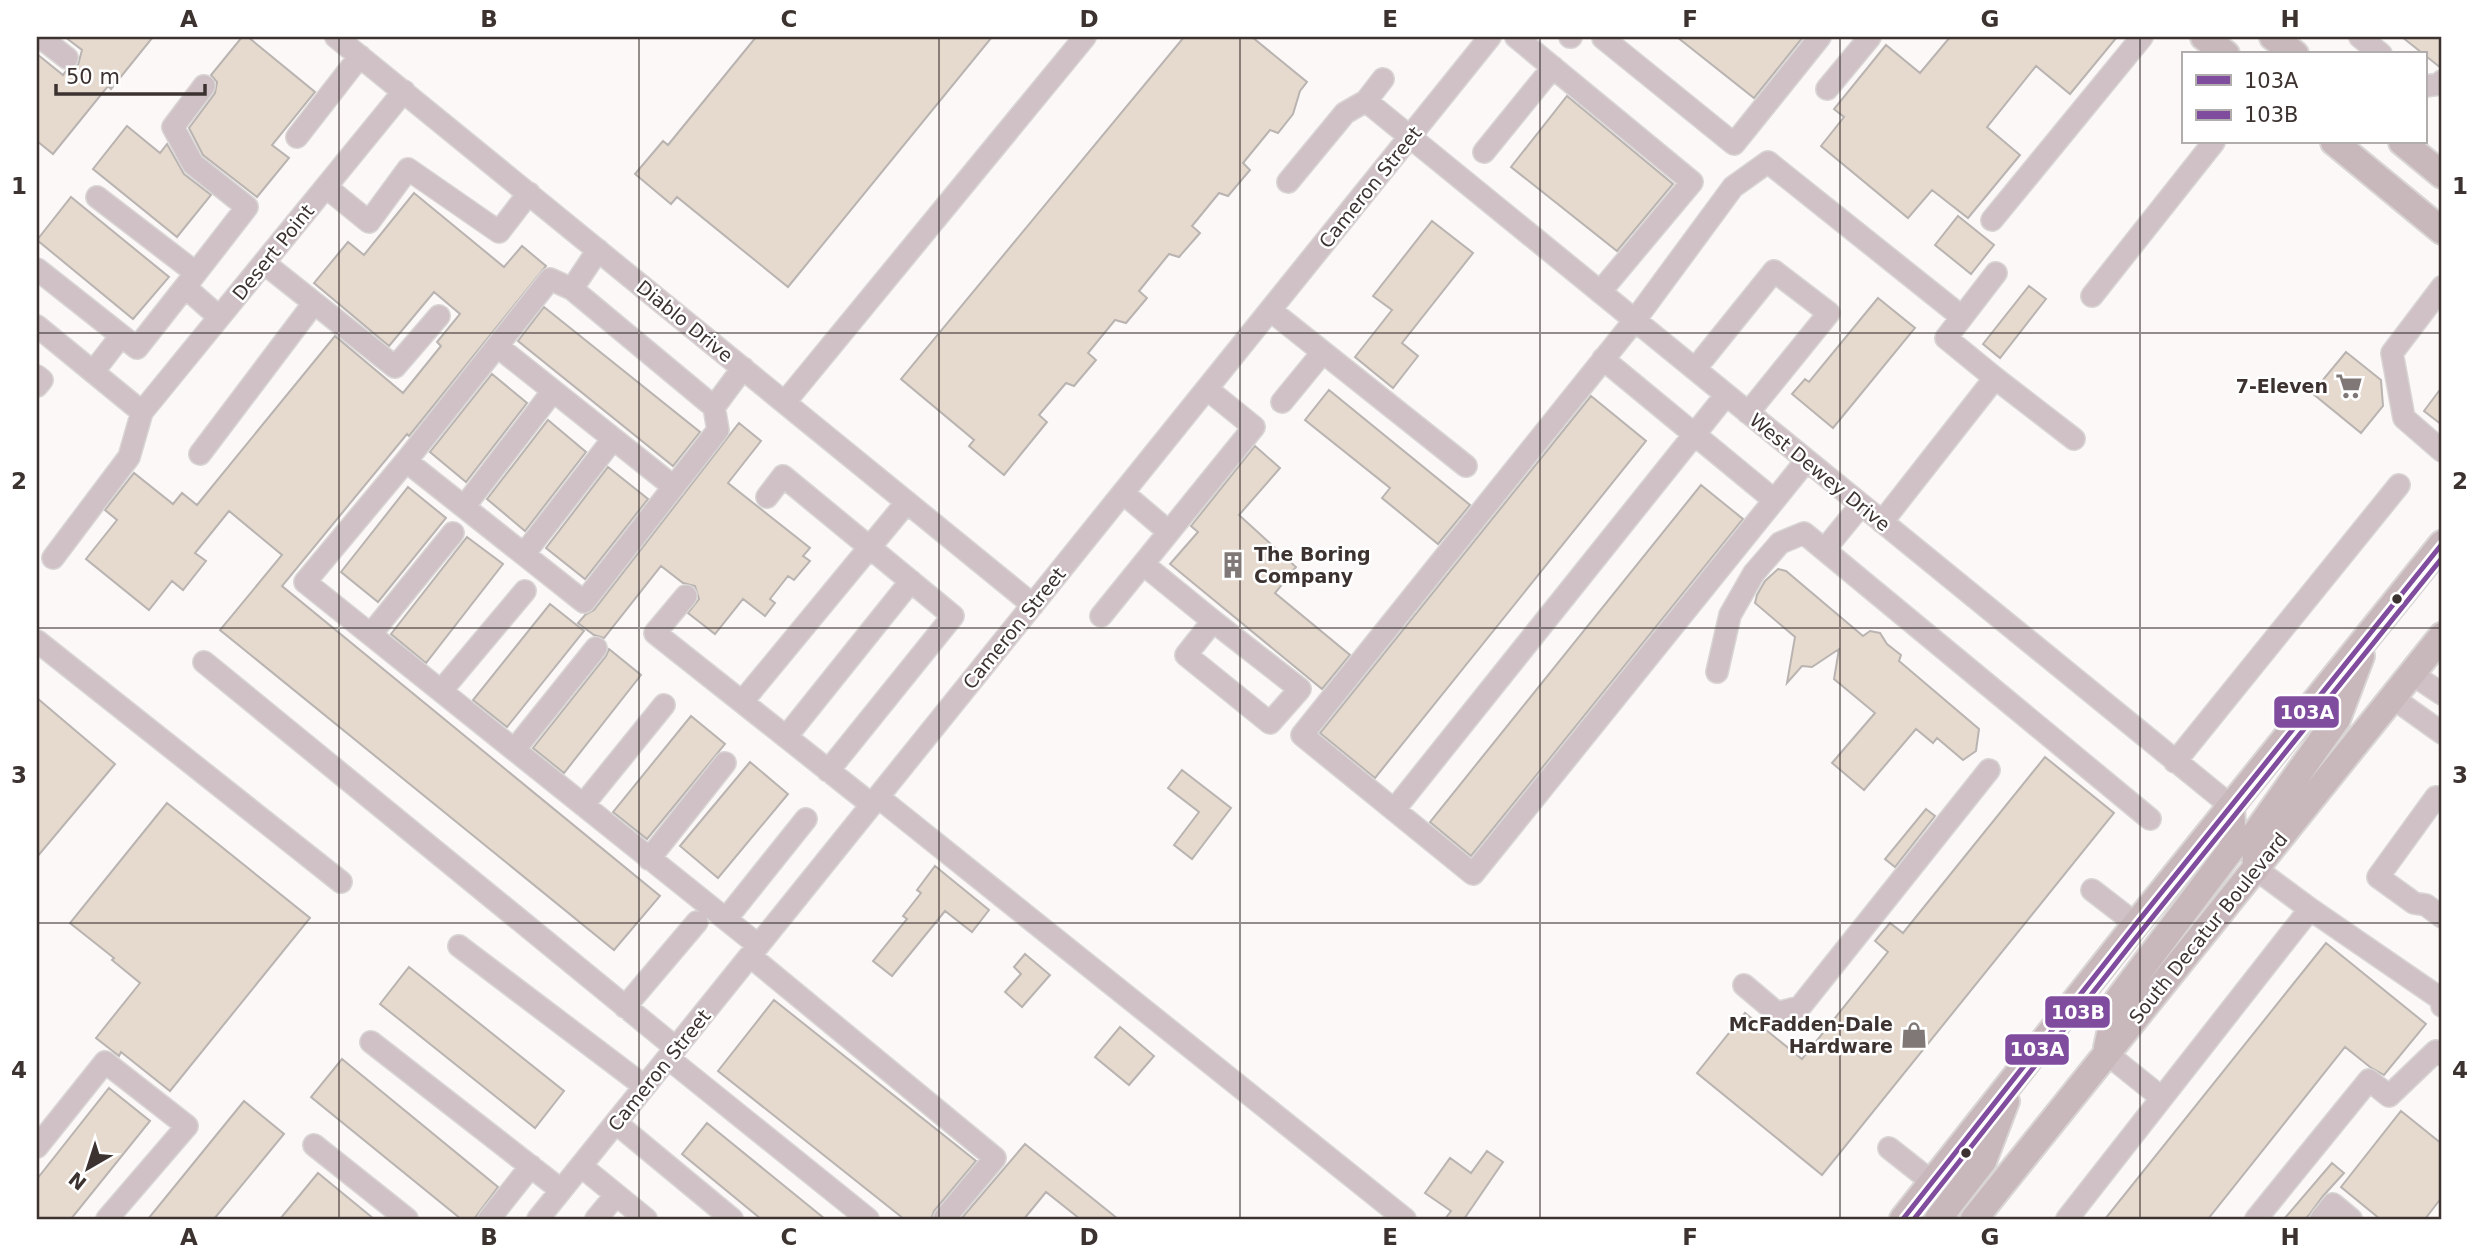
<svg xmlns="http://www.w3.org/2000/svg" width="2479" height="1256" viewBox="0 0 2479 1256" font-family="'DejaVu Sans',sans-serif">
<style>
.building{fill:#e6d9cd;stroke:#b9b4b1;stroke-width:2}
.lines{fill:none;stroke-linecap:round;stroke-linejoin:round}
.minor-casing{stroke:#d8d5d4;stroke-width:24}
.major-casing{stroke:#d8d5d4;stroke-width:30}
.minor{stroke:#cfc1c5;stroke-width:21}
.major{stroke:#c8b8bc;stroke-width:26}
.bus-1-casing{stroke:#fff;stroke-width:10}
.bus-2-casing{stroke:#fff;stroke-width:10}
.bus-1{stroke:#804c9e;stroke-width:5}
.bus-2{stroke:#804c9e;stroke-width:5}
.grid{fill:none;stroke:#3c3331;stroke-width:2;stroke-opacity:0.55}
.bus-dot{fill:#3c3331;stroke:#fff;stroke-width:2.5}
.labels{text-anchor:middle;dominant-baseline:central;stroke-width:5;stroke-linejoin:round;paint-order:stroke}
.street-label{font-size:19px;fill:#3c3331;stroke:#fff}
.poi-label{font-size:19px;font-weight:bold;fill:#3c3331;stroke:#fff;text-anchor:end}
.line-badge{stroke:#fff;stroke-width:2.5}
.badge-label{font-size:19px;text-anchor:middle;font-weight:bold;fill:#fff}
.neatline{fill:none;stroke:#3c3331;stroke-width:2.5}
.grid-label{font-size:23px;text-anchor:middle;font-weight:bold;fill:#3c3331}
</style>
<rect width="100%" height="100%" fill="#fbf8f7"/>
<path class="building" d="M65,37H153L111,89L108,86L53,154L37,141V54L63,75L66,71L73,70L78,65L82,50Z
M242,37H248L315,92L272,145L289,158L257,197L203,155L189,128L215,93L217,82L211,75Z
M756,37H992L788,287L677,197L671,204L635,174L663,141L668,145Z
M1184,37H1252L1307,82L1300,91L1293,114L1278,133L1270,130L1243,163L1250,170L1228,196L1219,193L1192,226L1200,233L1179,257L1169,254L1139,291L1147,298L1126,323L1115,320L1088,353L1096,360L1074,386L1066,383L1039,415L1047,422L1004,475L969,446L974,440L901,379Z
M1677,37H1803L1754,98Z
M1950,37H2117L2070,94L2036,66L1987,127L2020,155L1968,218L1932,190L1908,218L1821,146L1844,117L1834,109L1886,45L1920,73Z
M2402,37H2442V68H2441Z
M1567,96L1673,184L1617,251L1511,167Z
M127,126L160,153L167,144L184,174L211,195L177,237L93,169Z
M414,193L504,267L522,246L546,266L409,436L407,434L282,586L660,896L614,950L220,630L282,555L229,511L195,553L206,561L183,590L172,581L149,610L86,559L117,520L105,510L134,473L173,504L182,493L197,505L335,336L403,393L441,346L437,342L460,314L434,292L389,346L314,283L348,242L364,255Z
M71,197L169,277L133,319L37,240Z
M1958,216L1994,245L1971,274L1935,245Z
M1432,221L1473,253L1402,343L1418,356L1393,388L1355,357L1392,310L1373,296Z
M2029,286L2046,299L2000,358L1983,344Z
M1878,298L1915,328L1833,428L1792,394L1805,379L1809,382Z
M544,307L700,432L673,466L518,341Z
M2346,352L2381,380L2383,406L2361,433L2312,393Z
M492,374L527,403L466,482L430,452Z
M2442,387V425L2424,411Z
M1329,390L1470,505L1438,544L1382,498L1390,488L1305,420Z
M1591,396L1646,441L1375,778L1320,733Z
M548,420L586,452L525,531L487,499Z
M739,423L761,441L728,483L810,548L803,556L810,561L794,580L788,576L770,599L775,603L765,616L743,599L715,634L688,613L699,599L695,586L683,583L661,566L604,638L594,635L578,623L585,615L594,610Z
M1255,446L1280,468L1239,515L1296,567L1275,593L1350,655L1322,689L1170,564L1198,532L1191,526Z
M608,467L648,499L585,579L546,548Z
M1701,485L1743,519L1471,856L1430,822Z
M408,487L446,518L378,602L341,572Z
M467,537L503,564L426,663L391,634Z
M1778,569L1786,571L1863,636L1870,631L1880,633L1887,644L1901,655L1899,661L1979,729L1976,751L1963,760L1937,738L1933,743L1916,729L1864,790L1832,763L1875,713L1834,679L1839,649L1812,667L1802,666L1787,683L1795,637L1755,603L1757,595L1765,581Z
M550,604L584,631L507,727L473,700Z
M609,649L641,675L564,773L533,748L606,656Z
M37,698L115,764L37,857Z
M691,716L725,744L647,839L613,812Z
M2045,757L2114,813L1822,1175L1697,1073L1745,1013L1802,1059L1888,952L1875,941L1890,923L1903,933Z
M750,762L788,794L718,878L680,846Z
M1182,770L1231,808L1192,859L1174,845L1199,812L1168,788Z
M167,803L310,918L170,1091L121,1052L119,1056L96,1038L140,983L112,960L114,958L70,923Z
M1926,809L1935,816L1895,867L1885,859Z
M935,866L989,910L972,932L945,911L892,976L873,961L907,919L903,916L921,893L917,890Z
M2326,943L2426,1024L2384,1075L2370,1067L2345,1047L2208,1219H2105Z
M1025,954L1050,975L1022,1007L1005,992L1021,974L1014,967Z
M409,967L564,1091L535,1128L380,1004Z
M774,1000L976,1161L934,1211L931,1219H904L718,1071Z
M1120,1027L1154,1056L1129,1085L1095,1057Z
M342,1059L498,1187L474,1219H461L311,1097Z
M109,1088L150,1121L71,1219H37V1179Z
M244,1101L284,1134L214,1219H148Z
M2401,1111L2442,1144V1197L2425,1219H2380L2341,1187Z
M707,1123L825,1219H761L682,1154Z
M1025,1144L1118,1219H1080L1046,1192L1024,1219H961Z
M1487,1151L1503,1162L1464,1219H1445L1451,1211L1425,1193L1450,1158L1471,1173Z
M2332,1163L2344,1173L2323,1196L2309,1215L2305,1219H2284Z
M318,1173L374,1219H280Z"/>
<g class="lines">
<defs>
<path id="minor" d="M40,37L67,58
M336,37L1033,605
M1516,37L1692,182L1600,292
M1570,37H1571
M2360,37L2381,54
M1603,38L1734,144L1820,37
M204,86L173,127L193,164L247,207L185,287L219,317
M2425,86L2440,84L2442,81
M1827,89L1870,37
M1366,101L1383,79
M297,137L360,56
M1484,152L1553,67
M1288,182L1345,113L1366,101L2231,806
M326,187L369,222L408,169L499,232L529,193
M97,197L196,273
M1992,220L2142,37
M598,250L572,289L550,279L406,461L305,582L758,945
M264,263L395,367L439,316
M37,269L137,348L185,287
M2442,287L2392,353L2404,418L2442,451
M572,289L714,407L743,368
M2092,296L2214,142
M1270,310L1466,466
M37,326L142,412
M497,346L674,487
M1603,359L1774,500
M1695,369L1774,271L1829,313L1748,413
M93,372L121,336
M37,376L42,380L37,386
M1995,378L2074,439
M785,402L1085,37
M1282,402L1323,352
M200,454L314,303
M406,461L584,602L718,430L714,407
M1806,461L1473,874L1302,735L1635,320L1733,187L1768,162L1962,317
M767,497L783,476L953,616L828,771
M464,507L553,391
M1882,522L1995,378L1946,338L1996,273
M1169,532L1254,427L1207,389
M1825,549L1861,505
M524,554L613,439
M53,558L129,457L142,412L404,91
M1143,564L1213,621L1186,655L1270,723L1300,689L1213,621
M686,596L655,633L872,805
M1101,616L1169,532L1123,493
M371,634L453,533
M37,641L341,882
M204,662L676,1048
M1717,672L1730,615L1754,573L1780,543L1804,533L2150,819
M2412,674L2442,694
M441,691L525,591
M2393,698L2442,733
M742,702L907,502
M786,737L911,581
M515,749L596,648
M2175,762L2399,485
M878,797L1405,1219
M2442,801L2436,797L2378,877L2414,903L2426,905L2442,917
M583,805L664,705
M1394,810L1726,395
M649,859L725,763
M2092,890L2136,924
M2310,909L2441,999L2442,1006
M726,919L806,819
M459,946L644,1086
M750,956L995,1158L944,1219
M1744,985L1777,1013L1800,1007L1989,770
M625,1007L697,922
M371,1042L561,1190
M2106,1053L2162,1098
M668,1058L868,1219
M616,1123L732,1219
M314,1145L407,1219
M37,1147L105,1062L187,1126L107,1219
M1889,1148L1932,1182
M581,1166L646,1219
M489,1219L531,1166
M538,1219L1490,37
M596,1219L616,1195
M2067,1219L2310,909L2256,869
M2256,1219L2369,1080L2389,1096L2436,1051L2442,1055
M2321,1219L2333,1204L2351,1219"/>
<path id="major" d="M2204,37L2226,54
M2273,37L2295,54
M2334,142L2442,231
M2402,142L2442,175
M2256,869L2255,834L2337,719L2361,656
M2107,1048L2117,1001L2233,847L2231,806
M1903,1219L2136,924L2442,544
M1938,1219L1983,1161L2006,1101
M1974,1219L2442,636"/>
</defs>
<use href="#minor" class="minor-casing"/>
<use href="#major" class="major-casing"/>
<use href="#minor" class="minor"/>
<use href="#major" class="major"/>
<defs>
<path id="bus-1" d="M1903,1219L2136,924L2442,544"/>
<path id="bus-2" d="M1914,1219L2143,929L2442,558"/>
</defs>
<use href="#bus-1" class="bus-1-casing"/>
<use href="#bus-2" class="bus-2-casing"/>
<use href="#bus-1" class="bus-1"/>
<use href="#bus-2" class="bus-2"/>
</g>
<path class="grid" d="M339,37V1219M639,37V1219M939,37V1219M1240,37V1219M1540,37V1219M1840,37V1219M2140,37V1219M37,333H2442M37,628H2442M37,923H2442"/>
<defs>
<symbol id="supermarket-bare" viewBox="-9 -9 18 18"><path d="M-6-5.5h2.5l.6 2H6L4.5 2H-2.5L-4.4-4H-6ZM-1.5 3.2a1.3 1.3 0 1 0 .1 0ZM3 3.2a1.3 1.3 0 1 0 .1 0Z" fill="#7f7876" stroke="#fff" stroke-width="2.5" paint-order="stroke"/></symbol>
<symbol id="building-bare" viewBox="-9 -9 18 18"><path d="M-4-6H4V6H1V3H-1V6H-4ZM-2.5-4.3h1.7v1.8h-1.7ZM.8-4.3h1.7v1.8H.8ZM-2.5-1h1.7V.8h-1.7ZM.8-1h1.7V.8H.8Z" fill="#7f7876" stroke="#fff" stroke-width="2.5" paint-order="stroke"/></symbol>
<symbol id="shop-bare" viewBox="-9 -9 18 18"><path d="M-5-2.5h2.3a2.7 3.5 0 0 1 5.4 0H5L5.5 6h-11ZM-1.5-2.5h3a1.5 2.3 0 0 0-3 0Z" fill="#7f7876" stroke="#fff" stroke-width="2.5" paint-order="stroke"/></symbol>
</defs>
<g fill-rule="evenodd">
<use href="#supermarket-bare" x="2330" y="367" width="38" height="38"/>
<use href="#building-bare" x="1214" y="546" width="38" height="38"/>
<use href="#shop-bare" x="1895" y="1016" width="38" height="38"/>
</g>
<g class="bus-dot">
<circle cx="2397" cy="599" r="6"/>
<circle cx="1966" cy="1153" r="6"/>
</g>
<g class="labels">
<g class="street-label">
<text transform="translate(1370 187) rotate(-51)">Cameron Street</text>
<text transform="translate(273 252) rotate(-51)">Desert Point</text>
<text transform="translate(685 321) rotate(39)">Diablo Drive</text>
<text transform="translate(1820 472) rotate(39)">West Dewey Drive</text>
<text transform="translate(1014 628) rotate(-51)">Cameron Street</text>
<text transform="translate(2208 928) rotate(-51)">South Decatur Boulevard</text>
<text transform="translate(659 1070) rotate(-51)">Cameron Street</text>
</g>
<g class="poi-label">
<text x="2328" y="386">7-Eleven</text>
<text x="1254" y="554" text-anchor="start">The Boring<tspan x="1254" dy="22">Company</tspan></text>
<text x="1893" y="1024">McFadden-Dale<tspan x="1893" dy="22">Hardware</tspan></text>
</g>
</g>
<g class="line-badge">
<rect x="2273" y="695" width="67" height="34" rx="7" fill="#804c9e"/>
<rect x="2044" y="995" width="67" height="34" rx="7" fill="#804c9e"/>
<rect x="2004" y="1033" width="66" height="33" rx="7" fill="#804c9e"/>
</g>
<g class="badge-label">
<text x="2307" y="719">103A</text>
<text x="2078" y="1019">103B</text>
<text x="2037" y="1056">103A</text>
</g>
<rect width="2479" height="1256" fill="none" stroke="#ffffff" stroke-width="77"/>
<rect x="2182" y="52" width="245" height="91" fill="#ffffff" stroke="#b1adad" stroke-width="2"/>
<rect x="2196" y="75" width="35" height="10" fill="#804c9e" stroke="#b1adad" stroke-width="2"/>
<text x="2244" y="88" font-size="21" fill="#3c3331">103A</text>
<rect x="2196" y="110" width="35" height="10" fill="#804c9e" stroke="#b1adad" stroke-width="2"/>
<text x="2244" y="122" font-size="21" fill="#3c3331">103B</text>
<g transform="translate(88 1168) rotate(219)" stroke="#ffffff" stroke-width="5" paint-order="stroke">
<path d="M0-5L12 26L0 18L-12 26Z" fill="#3c3331"/>
<text y="-10" font-size="19" font-weight="bold" text-anchor="middle" fill="#3c3331">N</text>
</g>
<path d="M56 84v10h149v-10" fill="none" stroke="#3c3331" stroke-width="3.5"/>
<text x="66" y="84" font-size="21" fill="#3c3331" stroke="#ffffff" stroke-width="5" paint-order="stroke">50 m</text>
<rect x="38" y="38" width="2402" height="1180" class="neatline"/>
<g class="grid-label">
<text x="189" y="27">A</text>
<text x="489" y="27">B</text>
<text x="789" y="27">C</text>
<text x="1089" y="27">D</text>
<text x="1390" y="27">E</text>
<text x="1690" y="27">F</text>
<text x="1990" y="27">G</text>
<text x="2290" y="27">H</text>
<text x="19" y="194">1</text>
<text x="2460" y="194">1</text>
<text x="19" y="489">2</text>
<text x="2460" y="489">2</text>
<text x="19" y="783">3</text>
<text x="2460" y="783">3</text>
<text x="19" y="1078">4</text>
<text x="2460" y="1078">4</text>
<text x="189" y="1245">A</text>
<text x="489" y="1245">B</text>
<text x="789" y="1245">C</text>
<text x="1089" y="1245">D</text>
<text x="1390" y="1245">E</text>
<text x="1690" y="1245">F</text>
<text x="1990" y="1245">G</text>
<text x="2290" y="1245">H</text>
</g>
</svg>
